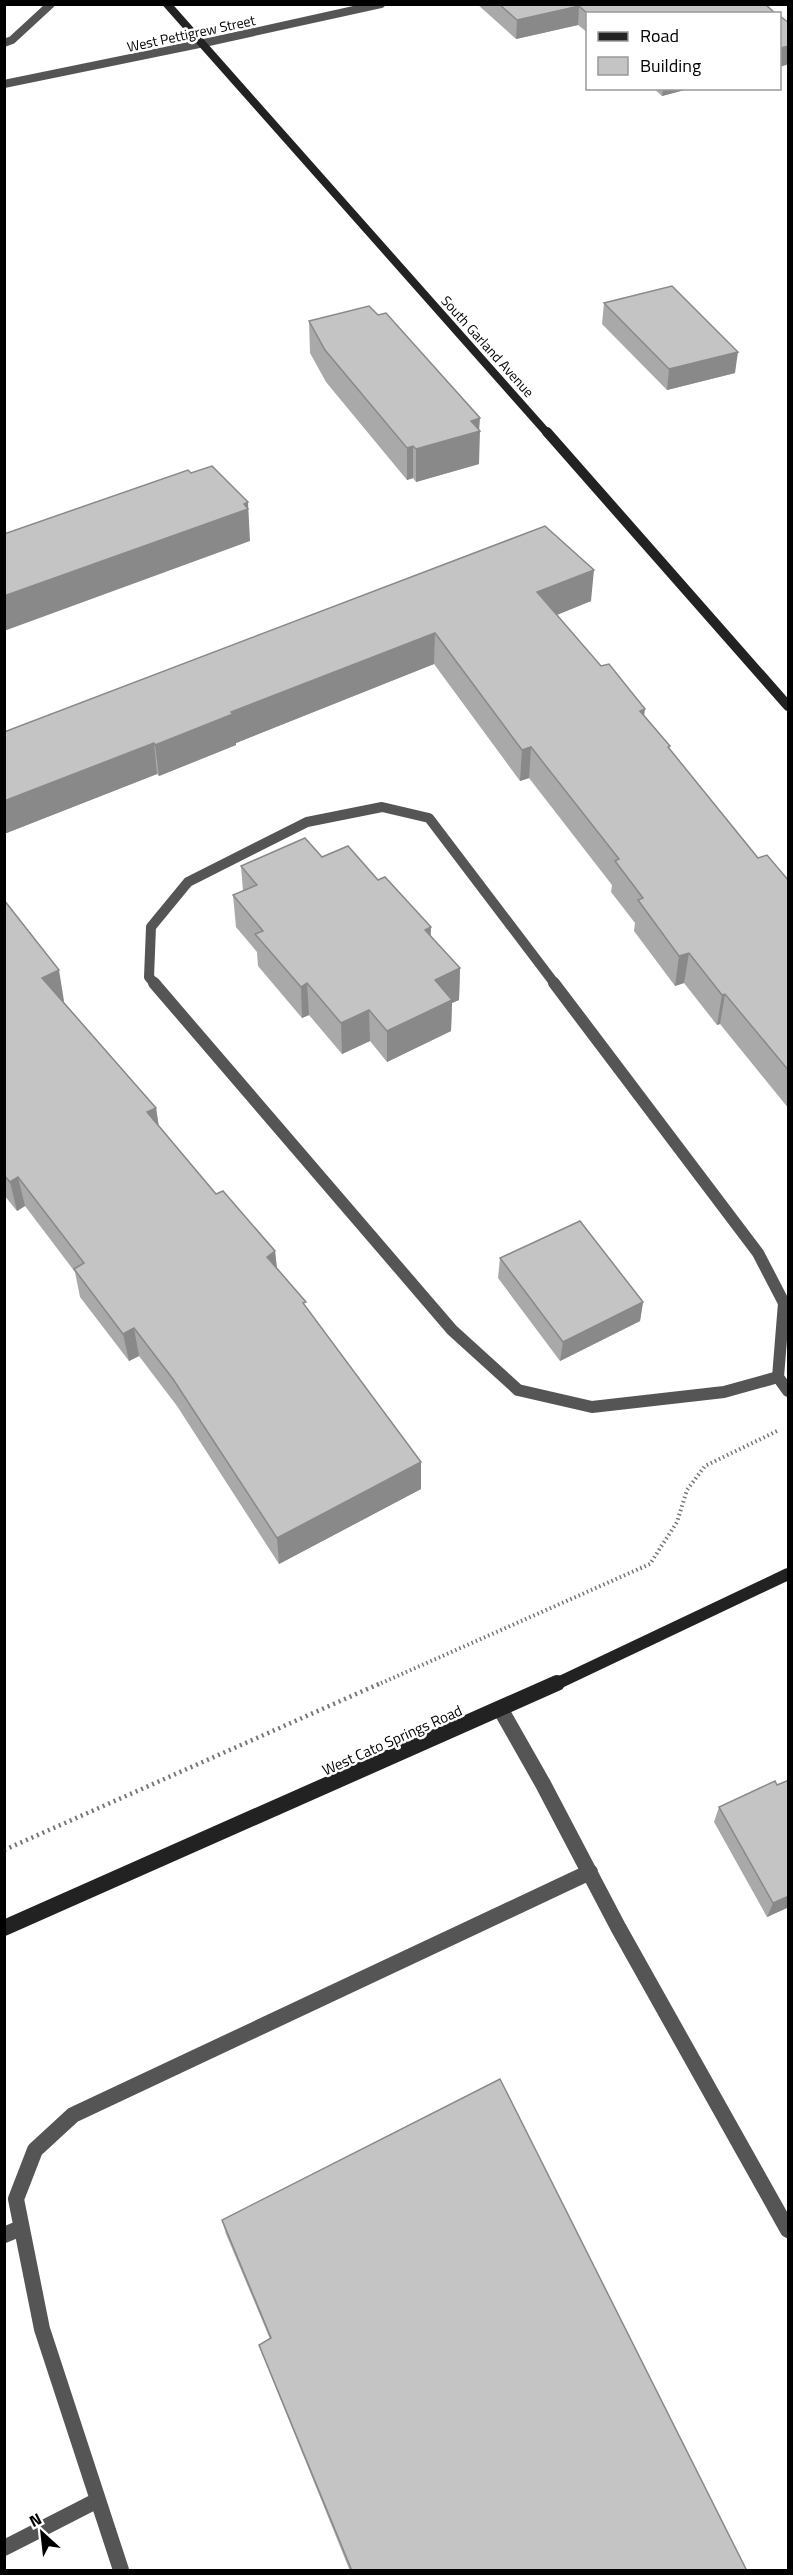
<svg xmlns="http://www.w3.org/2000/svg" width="793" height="2575" viewBox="0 0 793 2575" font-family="'Titillium Web',sans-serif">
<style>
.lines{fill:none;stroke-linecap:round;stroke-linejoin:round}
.path-far1{stroke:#777;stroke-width:4;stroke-dasharray:1.5 3;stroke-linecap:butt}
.path{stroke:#777;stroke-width:4.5;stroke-dasharray:2 4;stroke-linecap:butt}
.lane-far3{stroke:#555;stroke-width:8}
.lane-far2{stroke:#555;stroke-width:10}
.lane-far1{stroke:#555;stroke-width:12}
.lane{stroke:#555;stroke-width:16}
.street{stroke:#555;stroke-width:8}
.secondary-far3{stroke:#222;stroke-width:8}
.secondary-far2{stroke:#222;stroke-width:10}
.secondary-far1{stroke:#222;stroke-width:12}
.secondary{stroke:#222;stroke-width:16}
.wall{fill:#a9a9a9}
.shaded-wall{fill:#898989}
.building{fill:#c4c4c4;stroke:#898989;stroke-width:1.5}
.labels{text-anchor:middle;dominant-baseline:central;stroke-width:5;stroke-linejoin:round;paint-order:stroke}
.far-street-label{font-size:14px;fill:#000;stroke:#fff}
.street-label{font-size:15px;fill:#000;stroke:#fff}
</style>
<rect width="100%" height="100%" fill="#fff"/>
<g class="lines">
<path class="path-far1" d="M377,1685L650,1564L677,1522L687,1490L705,1466L777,1431"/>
<path class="path" d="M4,1850L381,1683"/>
<path class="lane-far3" d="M4,43L12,40L51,4
M4,84L204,43"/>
<path class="lane-far2" d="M155,984L149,977L151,927L188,882L307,822L382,807L429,818L555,984"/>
<path class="lane-far1" d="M154,983L452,1330L518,1390L592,1407L724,1392L778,1377
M554,983L758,1253L784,1303L778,1377
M778,1377L788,1391"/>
<path class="lane" d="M501,1710L543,1784L618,1927L788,2230
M4,2235L21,2228
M4,2548L98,2500
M121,2570L42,2329L16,2199L35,2150L73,2115L590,1872"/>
<path class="street" d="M204,43L381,4"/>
<path class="secondary-far3" d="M167,4L548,434"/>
<path class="secondary-far2" d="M547,432L788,706"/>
<path class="secondary-far1" d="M554,1685L788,1574"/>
<path class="secondary" d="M4,1928L557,1683"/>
</g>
<path class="wall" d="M477,4H765L776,14H588V33L578,25L516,39Z
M653,88H692L662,96Z
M604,303L735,373L667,390L602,324Z
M309,321L479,430V464L416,482L413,478L407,480L326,382L310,353Z
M545,526L591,601L556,615L670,746L669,749L758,858L789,881V1109L720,1024L717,1025L684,983L675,986L634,931L635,923L611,892L612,885L529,778L520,781L434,664L236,743V745L159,776L157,774L4,834V732Z
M322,857L430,936L460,968L459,1000L452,1003L451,1031L387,1062L370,1041L342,1054L309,1015L302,1018L258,966L257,952L236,927L233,895L243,891L241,866Z
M4,900L64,1001H63L156,1108L159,1126L216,1194L275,1251L277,1268L421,1462V1489L279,1564L177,1406L139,1356L129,1361L80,1297L75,1272L25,1206L17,1211L4,1195Z
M500,1258L643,1302L640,1321L560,1361L498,1278Z
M789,1780V1907L767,1917L714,1822L719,1807Z
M222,2220L747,2571H350L263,2356L259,2345L270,2339L226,2234Z"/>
<path class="shaded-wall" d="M579,6L578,25L516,39L517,20Z
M789,46V64L780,67V48Z
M663,88H692L662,96Z
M738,352L735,373L667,390L669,369Z
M480,418L479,432L480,431L479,464L416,482V449L471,421Z
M413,446V478L407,480V448Z
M248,502L250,541L4,631V596Z
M594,570L591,601L535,624L537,592Z
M435,633L434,664L236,743V745L159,776L155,745L231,712Z
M645,709L641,740L640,711Z
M154,743L157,774L4,834V801Z
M531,747L529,778L520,781L522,750Z
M431,927L430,959L425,930Z
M689,953L684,983L675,986L679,956Z
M460,968L459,1000L452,1003L451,1031L387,1062V1031L435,980Z
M59,970L64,1001L48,1008L42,978Z
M307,983L309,1015L302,1018L301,987Z
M725,994L720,1024L717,1025L722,995Z
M369,1010L370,1041L342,1054L341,1023Z
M156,1108L160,1137L147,1112Z
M18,1177L25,1206L17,1211L10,1182Z
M275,1251L278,1280L267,1257Z
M643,1302L640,1321L560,1361L563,1342Z
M134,1328L139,1356L129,1361L123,1334Z
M421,1462V1489L279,1564L277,1538Z
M789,1896V1907L767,1917L773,1903Z"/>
<path class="building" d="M499,4H765L776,14H588L579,6L517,20Z
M780,16L789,23V46L780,48Z
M672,286L738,352L669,369L604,303Z
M369,306L378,315L386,313L480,418L471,421L480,431L416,449L413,446L407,448L325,350L309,321Z
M212,466L248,502L244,504L248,509L4,596V534L188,470L191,473Z
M545,526L594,570L537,592L601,666L609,664L645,709L640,711L670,746L668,747L758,858L767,855L789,881V1071L725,994L722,995L689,953L679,956L638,900L643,898L615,861L619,859L531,747L522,750L435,633L231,712L233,714L155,745L154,743L4,801V732Z
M305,838L322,857L348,846L378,880L385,877L431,927L425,930L460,968L435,980L452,1000L387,1031L369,1010L341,1023L307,983L301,987L255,934L263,931L233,895L257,885L241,866Z
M4,900L59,970L42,978L156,1108L147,1112L216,1194L223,1191L275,1251L267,1257L306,1302L303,1303L421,1462L277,1538L173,1379L134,1328L123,1334L74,1269L84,1263L18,1177L10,1182L4,1175Z
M580,1221L643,1302L563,1342L500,1258Z
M789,1780V1896L773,1903L719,1807L775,1781L777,1785Z
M500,2079L747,2571H352L259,2345L271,2338L222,2220Z"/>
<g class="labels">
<g class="far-street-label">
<text transform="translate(191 33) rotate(-12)">West Pettigrew Street</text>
<text transform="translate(488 346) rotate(48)">South Garland Avenue</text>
</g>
<g class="street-label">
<text transform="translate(392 1740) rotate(-24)">West Cato Springs Road</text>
</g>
</g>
<rect width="793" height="2575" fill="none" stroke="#000000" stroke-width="12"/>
<rect x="586" y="12" width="195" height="78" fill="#ffffff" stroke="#999999" stroke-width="1.5"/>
<rect x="598" y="32" width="30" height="9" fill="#222222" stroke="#999999" stroke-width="1.5"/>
<text x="640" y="42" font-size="18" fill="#000000">Road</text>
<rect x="598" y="57" width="30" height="18" fill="#c4c4c4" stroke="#999999" stroke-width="1.5"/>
<text x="640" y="72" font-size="18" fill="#000000">Building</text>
<g transform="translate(42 2533) rotate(333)" stroke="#ffffff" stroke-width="4.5" paint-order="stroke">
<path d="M0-4.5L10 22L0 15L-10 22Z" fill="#000000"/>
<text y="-9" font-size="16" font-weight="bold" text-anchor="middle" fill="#000000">N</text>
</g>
</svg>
